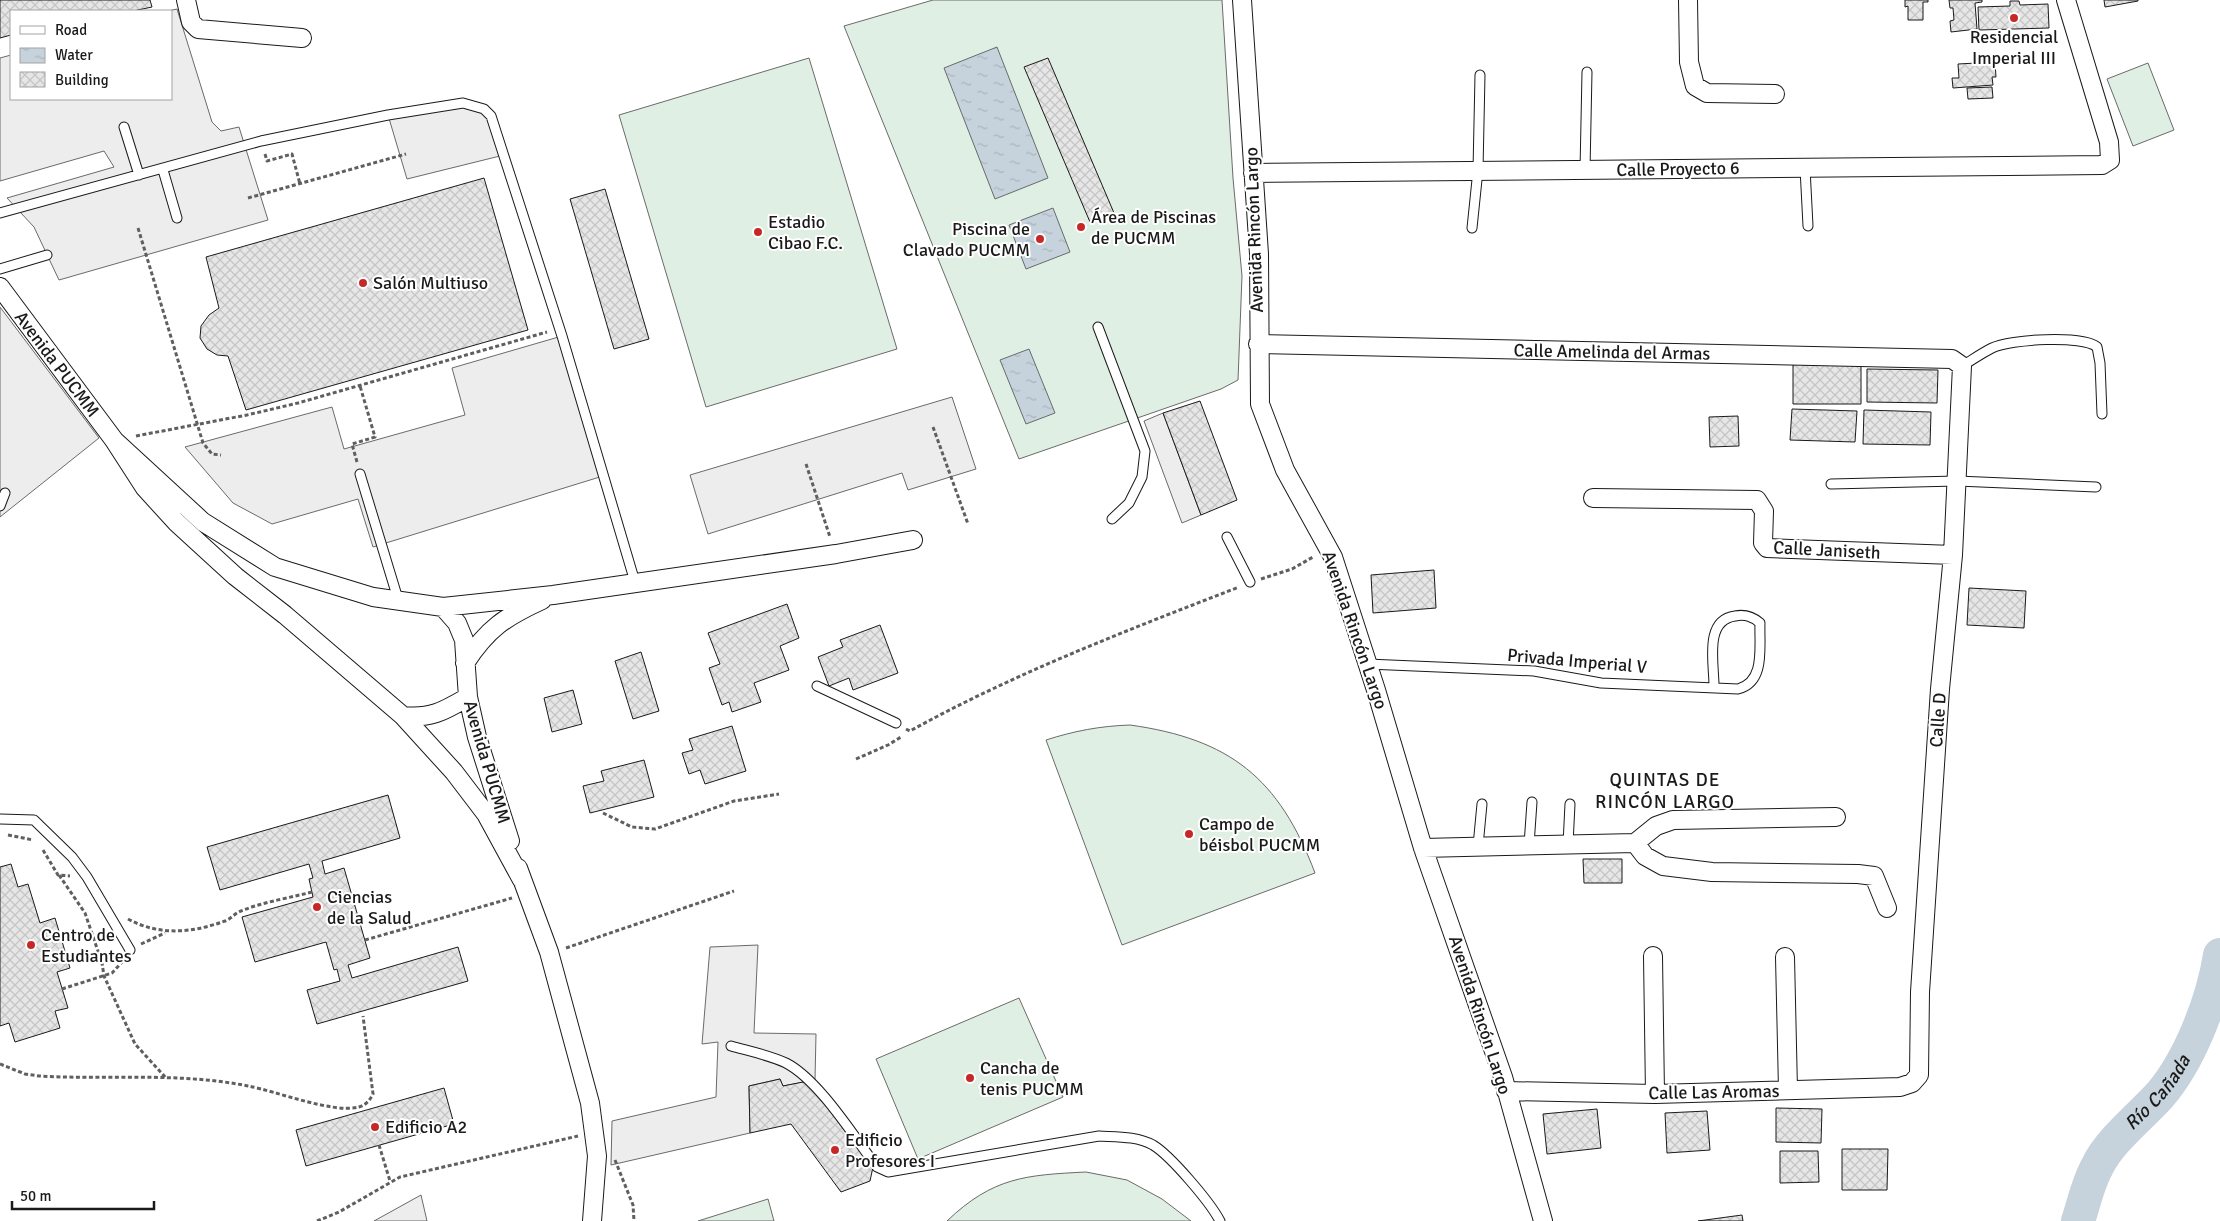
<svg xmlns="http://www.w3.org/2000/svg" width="2220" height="1221" viewBox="0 0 2220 1221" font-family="Signika,sans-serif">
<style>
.grass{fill:#e0efe3;stroke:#6a6a6a}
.parking{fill:#ededed;stroke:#6a6a6a}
.water{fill:url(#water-ripples);stroke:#6a6a6a}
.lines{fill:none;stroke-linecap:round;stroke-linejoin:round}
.river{stroke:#c6d2dc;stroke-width:34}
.building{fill:url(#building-cross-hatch);stroke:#1a1a1a}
.lane-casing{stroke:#1a1a1a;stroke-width:11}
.street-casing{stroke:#1a1a1a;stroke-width:20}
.path{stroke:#5f5f5f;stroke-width:3;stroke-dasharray:4 2.5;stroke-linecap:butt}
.lane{stroke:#fff;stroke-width:9}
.street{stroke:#fff;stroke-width:18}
.poi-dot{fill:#c62828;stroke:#fff;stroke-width:2}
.labels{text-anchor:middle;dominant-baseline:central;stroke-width:4;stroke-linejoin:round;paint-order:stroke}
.poi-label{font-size:18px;fill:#1a1a1a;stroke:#fff;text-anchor:start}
.street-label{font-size:18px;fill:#1a1a1a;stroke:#fff}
.neighbourhood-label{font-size:19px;letter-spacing:1px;fill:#1a1a1a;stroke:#fff}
.water-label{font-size:19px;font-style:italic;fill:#1a1a1a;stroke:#fff}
</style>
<defs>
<pattern id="water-ripples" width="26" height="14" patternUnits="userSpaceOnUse" patternTransform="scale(1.25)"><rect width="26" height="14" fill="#c6d2dc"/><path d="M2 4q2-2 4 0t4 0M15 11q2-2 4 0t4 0" fill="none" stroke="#aab4bc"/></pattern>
<pattern id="building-cross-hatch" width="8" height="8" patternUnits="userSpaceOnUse" patternTransform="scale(1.25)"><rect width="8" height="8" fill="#e6e6e6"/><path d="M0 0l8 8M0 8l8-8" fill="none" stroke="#c5c5c5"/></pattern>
</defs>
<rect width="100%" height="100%" fill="#fff"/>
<path class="grass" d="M933,0H1222L1233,178L1242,276L1238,380L1221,389L1019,459L844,26Z
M809,58L897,349L706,407L619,115Z
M2148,63L2174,130L2133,146L2107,79Z
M1130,725C1230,739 1279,778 1315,873L1122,945L1046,740C1074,731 1100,726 1130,725Z
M1019,998L1063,1097L918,1159L876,1059Z
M1086,1172L1127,1180L1162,1199L1191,1221H947C993,1177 1026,1175 1086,1172Z
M768,1199L774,1221H698Z"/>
<path class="parking" d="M177,9L212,122L221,131L239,127L268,220L59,280L34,227L7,198L114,167L104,151L0,181V58L11,55V99H171V11H168Z
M463,103L484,109L504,155L407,179L388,115Z
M0,307L99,438L0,517Z
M562,336L603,476L373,547L358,499L272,524L233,503L185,447L332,407L344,449L465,415L452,368Z
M952,397L976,469L908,490L902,473L708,534L690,475Z
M1163,413L1201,515L1182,523L1144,421Z
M758,945L754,1033L816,1034L815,1080L783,1086L780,1079L749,1086L750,1133L611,1165L612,1121L716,1097L718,1042L702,1044L710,947Z
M421,1195L427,1221H374Z"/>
<path class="water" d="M997,47L1048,178L995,199L944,68Z
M1053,208L1070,252L1026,269L1009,225Z
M1029,349L1055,413L1026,424L1000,360Z"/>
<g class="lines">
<path class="river" id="s1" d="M2078,1221C2084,1203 2088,1183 2097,1167C2109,1141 2141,1116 2160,1095C2190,1060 2213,1000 2220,955"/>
</g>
<path class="building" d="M0,0H150L152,7L133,11H11V35L0,38Z
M1905,0H1928V2H1923V20H1908V6L1905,7Z
M1949,0H1982V2L1975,3L1977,29L1951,32L1950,21L1954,20L1953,8H1950Z
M2104,0H2138V1L2105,7Z
M2010,1H2019L2020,5L2048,4L2049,28L1979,30L1978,7L2010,6Z
M1048,58L1114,213L1090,222L1024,67Z
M1995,62L1996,77H1992L1993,85L1953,88L1952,78H1959L1958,64Z
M1992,87L1993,98L1968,99L1967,88Z
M484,178L528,330L246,410L228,356L217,355L207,349L200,338L201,326L209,315L219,308L206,257Z
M605,189L649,339L614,349L570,199Z
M1793,364H1861V404H1793Z
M1867,369L1938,370L1937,403L1867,402Z
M1200,401L1237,500L1201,515L1163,413Z
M1792,409L1857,411L1855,442L1790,440Z
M1864,410L1931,412L1930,445L1863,444Z
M1738,416L1739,446L1710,447L1709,417Z
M1434,570L1436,608L1373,613L1371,575Z
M1969,588L2026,591L2024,628L1967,625Z
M787,604L799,638L780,646L789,670L754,683L761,702L732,712L729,702L722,705L709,668L720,664L708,633Z
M880,625L898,673L853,690L849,678L829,686L818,657L843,647L840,640Z
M641,652L659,711L633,719L615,661Z
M573,690L582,724L552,732L544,698Z
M732,726L746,771L705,784L700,770L689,774L682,753L693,750L689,739Z
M644,760L654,797L590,813L583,786L604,781L601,771Z
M388,795L400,838L322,861L325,874L344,868L370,958L348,965L352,978L458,947L468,981L317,1024L307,990L340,981L337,969L334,970L326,942L255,962L242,917L313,897L309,879L313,878L309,864L220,890L207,847Z
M1583,859H1622V883H1584Z
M11,864L18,887L28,884L40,923L55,918L70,968L57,972L68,1008L55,1011L60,1028L15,1042L9,1023L0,1026V867Z
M780,1079L783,1086L808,1081L873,1167L870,1181L841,1192L791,1124L750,1133L749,1086Z
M444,1088L454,1124L306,1166L296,1130Z
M1776,1108L1822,1109L1821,1143L1776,1142Z
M1597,1109L1601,1148L1547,1154L1543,1114Z
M1707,1111L1710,1150L1667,1153L1665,1113Z
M1842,1149H1888L1887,1190H1842Z
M1780,1151H1818L1819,1182L1780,1183Z
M1742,1215L1743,1221H1698Z"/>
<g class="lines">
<defs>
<path id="lane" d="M124,127L139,175
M1805,168L1808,226
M163,170L177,218
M1585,170L1587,72
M0,213L261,141L388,115L463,103L484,109L491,116L562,336L635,582
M1472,228L1478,170L1480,75
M0,269L47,255
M1098,327L1145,451L1142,477L1129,503L1112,519
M1962,366C1972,360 1982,353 1992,348C2010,339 2083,335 2097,347L2100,363L2102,414
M360,474L398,599
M1831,484L1957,481L2096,487
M0,506L5,493
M1227,537L1250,582
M1367,664L1534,671L1601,683L1738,689C1766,682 1759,646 1760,623C1752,616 1745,614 1735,616C1704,620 1714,663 1714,686
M817,686L896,723
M0,819L34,820L72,857L87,877L130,950
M1568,844L1570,804
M1529,845L1532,802
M1478,846L1482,804
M731,1046C749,1051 769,1055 786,1063C819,1080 854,1137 877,1167L888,1172L1099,1136C1117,1137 1137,1136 1153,1145C1171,1156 1210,1202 1220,1221"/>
<path id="street" d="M186,0L191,22L198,29L302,38
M1242,0L1259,254L1260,404L1285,470L1333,557L1376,690L1423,848L1503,1077L1543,1221
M1688,0L1689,62L1695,86L1707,93L1775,94
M1253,173L2102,165L2110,160L2109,142L2066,0
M0,287L114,440L145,488L176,522L235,576L285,615L403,716L454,772L486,814L522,880
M1258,344L1952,359L1962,366L1953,555L1940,689L1920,992L1919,1075L1912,1083L1900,1087L1655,1094L1506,1091
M114,440L203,522L275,567L373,597L443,607L553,595L836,554L913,540
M1593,498L1757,500L1764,511L1763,543L1767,548L1953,555
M443,607L457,623L464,640L468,697L477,737L510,841
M465,663C488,628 505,617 542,600
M403,716C431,719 444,711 468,697
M1635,843L1645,856L1663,866L1712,872L1858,874L1874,876L1887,908
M1423,848L1635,843L1656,826L1673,820L1836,817
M518,868L549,952L590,1103L597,1156L592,1221
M1653,956L1655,1094
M1785,957L1788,1090"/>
</defs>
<use href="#lane" class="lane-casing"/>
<use href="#street" class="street-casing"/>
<path class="path" d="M265,154L267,161L292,154L300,184
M248,198L406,154
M138,228L203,443L212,454L221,455
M933,427L968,524
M136,436L247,415L298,403L547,332
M357,462L352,444L375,437L360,386
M806,464L830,537
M1261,579L1292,569L1313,557
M906,729L910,731C1015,673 1128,630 1239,587
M856,759L888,745L901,737
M603,813L632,827L655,829L734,801L779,794
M8,835L33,840
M43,850L58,875L70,876
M59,875L85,913L102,963L104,976L135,1044L166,1078
M128,919C159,936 192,933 225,921C231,919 235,913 241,911C263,902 289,898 312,892
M365,940L512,898
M141,944L165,933
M566,948L734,891
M62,989L112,973L124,960
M0,1064L25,1074L39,1076C108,1080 179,1072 248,1086C276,1091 333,1114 359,1107C366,1105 370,1100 373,1094L363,1016
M379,1145L390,1181
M615,1160L633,1205L634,1221
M317,1221L339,1212L400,1177L578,1136"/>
<use href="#lane" class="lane"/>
<use href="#street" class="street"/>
</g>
<g class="poi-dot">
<circle cx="2014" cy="18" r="5"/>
<circle cx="1081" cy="227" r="5"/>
<circle cx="758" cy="232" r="5"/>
<circle cx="1040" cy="239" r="5"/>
<circle cx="363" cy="283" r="5"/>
<circle cx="1189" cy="834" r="5"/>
<circle cx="317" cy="907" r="5"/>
<circle cx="31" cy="945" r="5"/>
<circle cx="970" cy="1078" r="5"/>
<circle cx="375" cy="1127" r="5"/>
<circle cx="835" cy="1150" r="5"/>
</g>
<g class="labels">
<g class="poi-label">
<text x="2014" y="37" text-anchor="middle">Residencial<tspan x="2014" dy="21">Imperial III</tspan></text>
<text x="1091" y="217">Área de Piscinas<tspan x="1091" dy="21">de PUCMM</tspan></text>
<text x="768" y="222">Estadio<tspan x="768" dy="21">Cibao F.C.</tspan></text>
<text x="1030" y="229" text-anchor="end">Piscina de<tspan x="1030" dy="21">Clavado PUCMM</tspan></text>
<text x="373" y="283">Salón Multiuso</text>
<text x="1199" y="824">Campo de<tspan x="1199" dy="21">béisbol PUCMM</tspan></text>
<text x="327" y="897">Ciencias<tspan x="327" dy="21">de la Salud</tspan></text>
<text x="41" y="935">Centro de<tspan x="41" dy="21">Estudiantes</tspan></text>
<text x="980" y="1068">Cancha de<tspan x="980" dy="21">tenis PUCMM</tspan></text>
<text x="385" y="1127">Edificio A2</text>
<text x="845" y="1140">Edificio<tspan x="845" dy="21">Profesores I</tspan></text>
</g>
<g class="street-label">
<text transform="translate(1678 169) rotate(-1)">Calle Proyecto 6</text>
<text transform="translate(1254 230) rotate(-92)">Avenida Rincón Largo</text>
<text transform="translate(1612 352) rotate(1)">Calle Amelinda del Armas</text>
<text transform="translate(57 364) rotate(53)">Avenida PUCMM</text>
<text transform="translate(1827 550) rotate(3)">Calle Janiseth</text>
<text transform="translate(1355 630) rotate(71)">Avenida Rincón Largo</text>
<text transform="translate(1577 661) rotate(5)">Privada Imperial V</text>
<text transform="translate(1938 720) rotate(-86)">Calle D</text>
<text transform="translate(487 762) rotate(74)">Avenida PUCMM</text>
<text transform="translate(1480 1015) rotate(72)">Avenida Rincón Largo</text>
<text transform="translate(1714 1092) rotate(-1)">Calle Las Aromas</text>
</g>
<g class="neighbourhood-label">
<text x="1665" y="780">QUINTAS DE<tspan x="1665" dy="22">RINCÓN LARGO</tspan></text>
</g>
<g class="water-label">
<text stroke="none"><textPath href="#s1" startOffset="154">Río Cañada</textPath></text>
</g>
</g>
<rect x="10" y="10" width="162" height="90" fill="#ffffff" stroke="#a3a3a3"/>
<rect x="20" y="26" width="25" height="8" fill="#ffffff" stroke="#a3a3a3"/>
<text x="55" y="35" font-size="15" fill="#1a1a1a">Road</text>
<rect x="20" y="48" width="25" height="15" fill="url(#water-ripples)" stroke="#a3a3a3"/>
<text x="55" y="60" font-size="15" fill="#1a1a1a">Water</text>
<rect x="20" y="72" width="25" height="15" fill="url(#building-cross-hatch)" stroke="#a3a3a3"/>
<text x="55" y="85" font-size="15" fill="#1a1a1a">Building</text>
<path d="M12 1201v8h142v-8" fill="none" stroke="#1a1a1a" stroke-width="2.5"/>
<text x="20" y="1201" font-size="15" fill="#1a1a1a" stroke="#ffffff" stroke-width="4" paint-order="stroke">50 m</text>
</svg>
